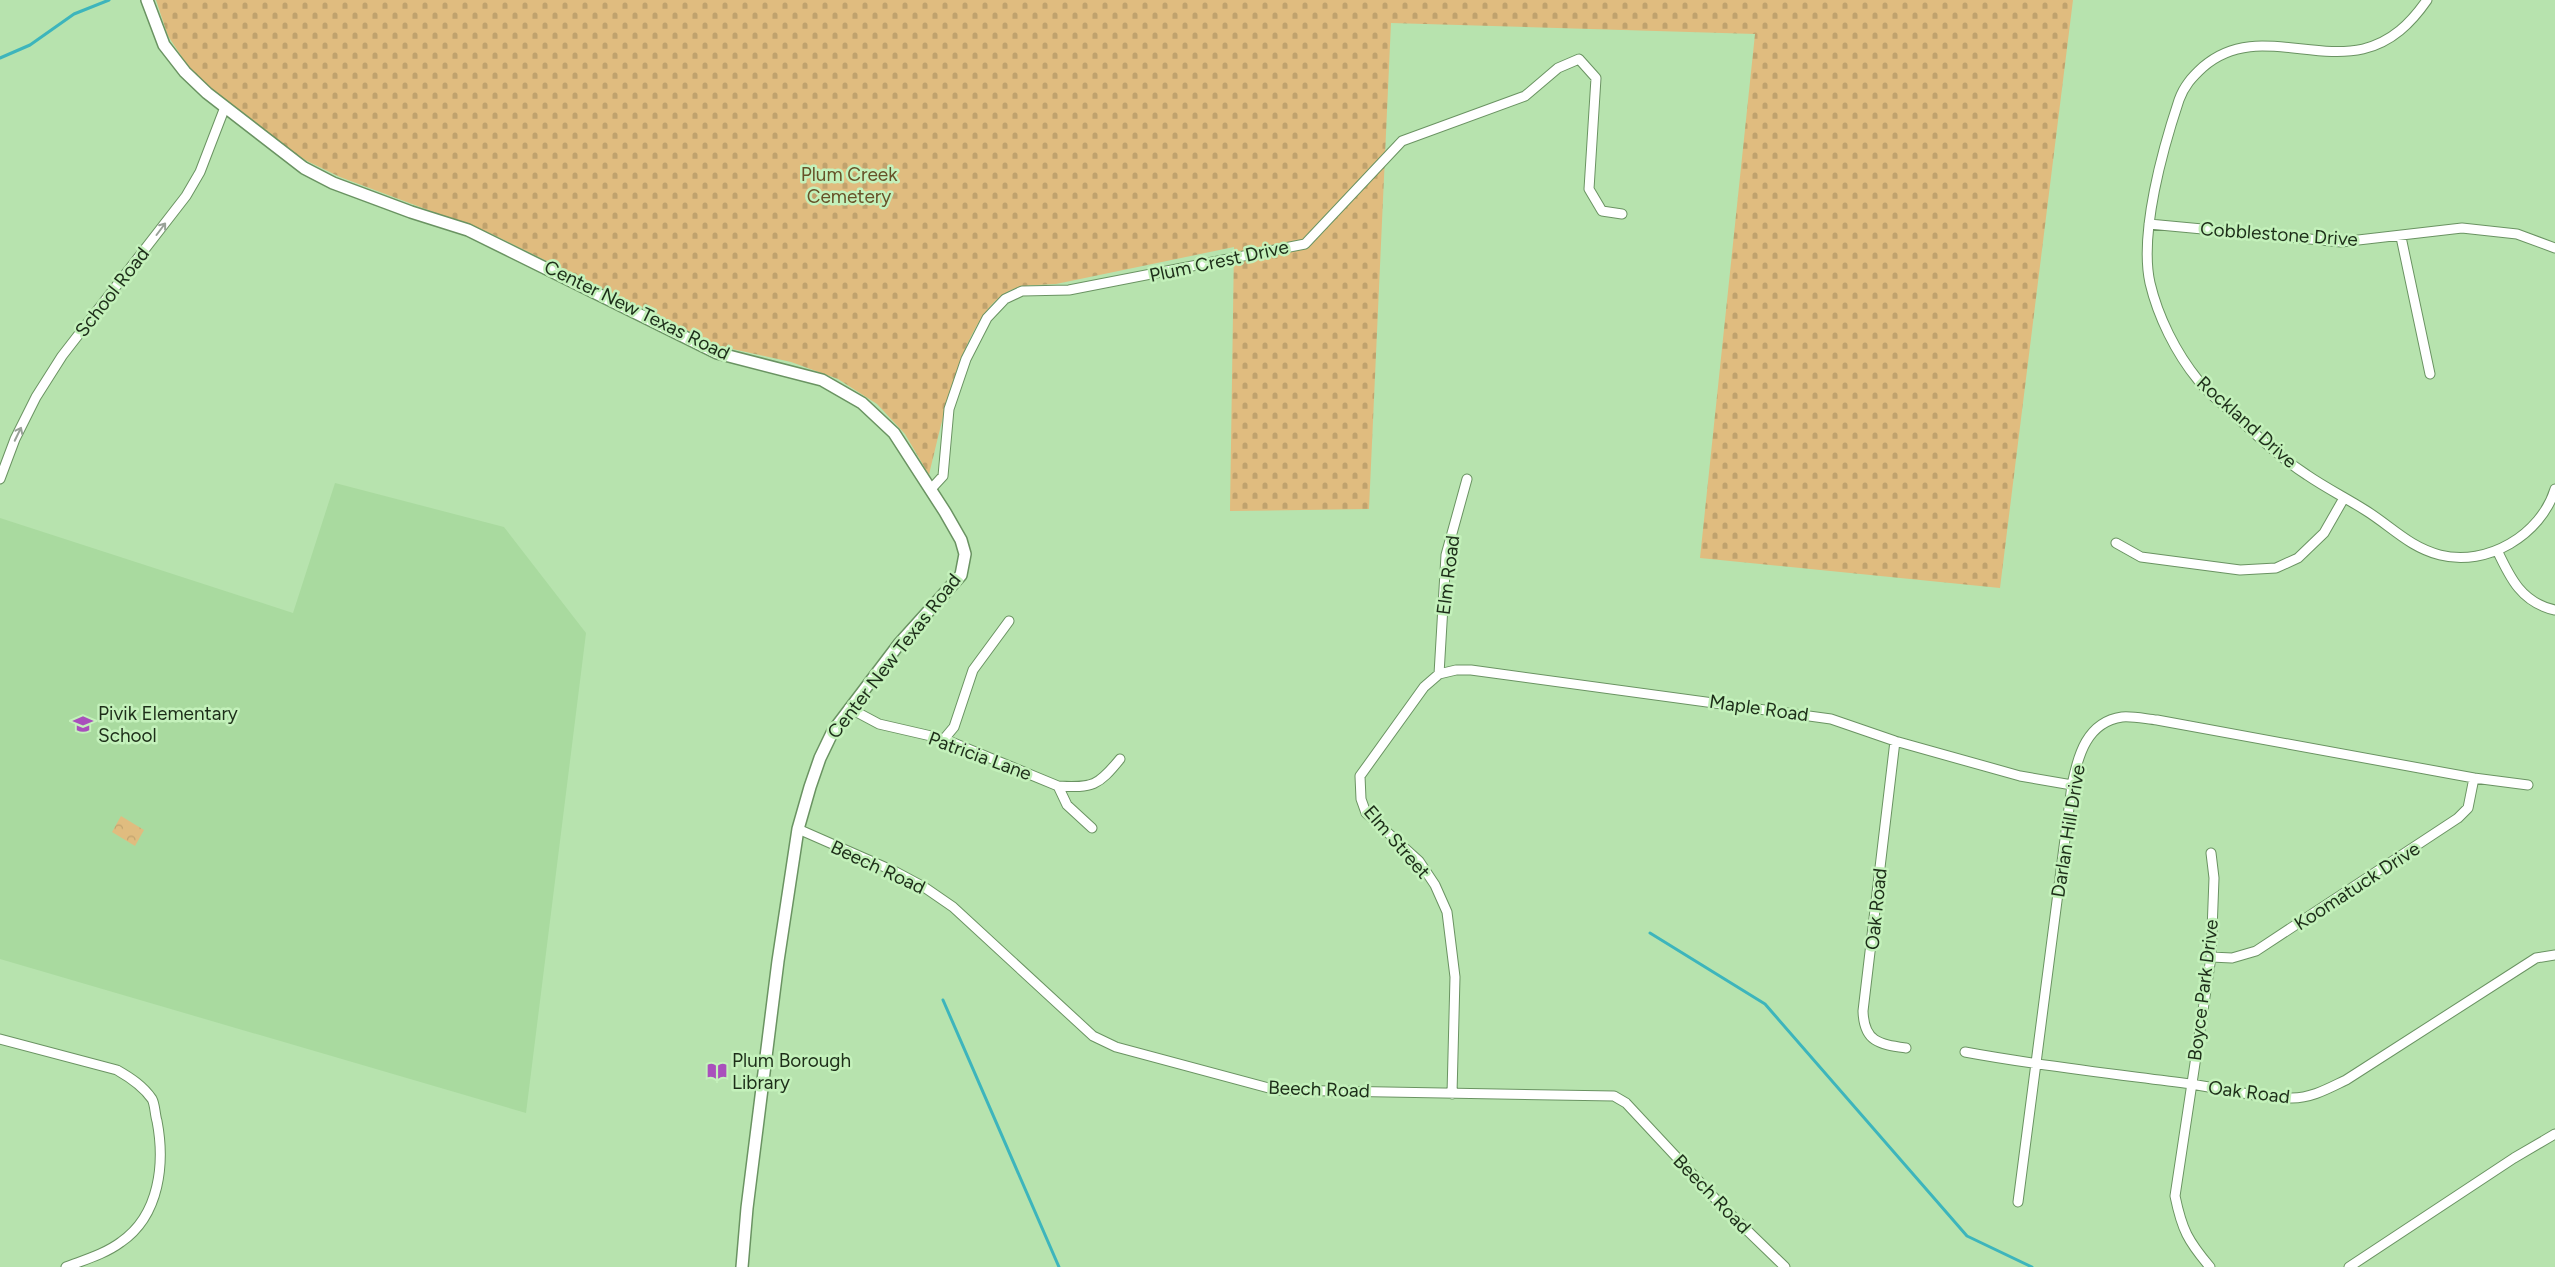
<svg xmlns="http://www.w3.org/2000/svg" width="2555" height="1267" viewBox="0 0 2555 1267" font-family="Figtree,sans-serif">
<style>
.built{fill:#a9da9f}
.cemetery{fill:url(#cemetery-stones)}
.park{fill:url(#park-crowns)}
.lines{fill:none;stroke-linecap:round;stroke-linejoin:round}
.stream{stroke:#3db5bc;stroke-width:3}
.minor-casing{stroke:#6a9362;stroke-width:11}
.tertiary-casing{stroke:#6a9362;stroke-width:14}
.minor{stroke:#fff;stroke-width:9}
.tertiary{stroke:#fff;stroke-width:11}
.oneway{stroke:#99a198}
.labels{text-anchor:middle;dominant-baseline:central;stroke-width:5;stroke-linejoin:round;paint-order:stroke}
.park-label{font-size:19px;fill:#675128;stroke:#c4f1bb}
.street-label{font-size:19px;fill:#1d2e19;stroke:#c4f1bb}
.poi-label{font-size:19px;fill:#1d2e19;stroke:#c4f1bb;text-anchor:start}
</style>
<defs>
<pattern id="cemetery-stones" width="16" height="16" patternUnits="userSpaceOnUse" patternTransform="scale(1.25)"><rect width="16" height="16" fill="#e0bc7f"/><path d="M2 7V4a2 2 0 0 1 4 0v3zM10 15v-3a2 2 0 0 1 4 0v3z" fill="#c0a26d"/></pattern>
<pattern id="park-crowns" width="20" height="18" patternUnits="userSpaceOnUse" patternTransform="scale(1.25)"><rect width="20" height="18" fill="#e0bc7f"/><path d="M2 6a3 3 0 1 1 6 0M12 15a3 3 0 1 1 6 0" fill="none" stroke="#c0a26d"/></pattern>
</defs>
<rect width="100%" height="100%" fill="#b7e3ae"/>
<path class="built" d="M335,483L504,527L586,633L526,1113L0,959V518L293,613Z"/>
<path class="cemetery" d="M156,0H2073L2000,588L1700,558L1755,34L1391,23L1369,509L1230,511L1234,247L1056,284C1041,285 1020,284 1007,292C961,319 942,425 929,475L905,434L877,404L838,379L791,362L719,346L492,234L340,177L307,161L272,138L214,93L188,66L168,36Z"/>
<path class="park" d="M121,816L144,830L135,846L112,832Z"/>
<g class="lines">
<path class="stream" d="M0,58L30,45L74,14L109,0
M1650,933L1765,1004L1967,1236L2032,1267
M943,1000L1059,1267"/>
<defs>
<path id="minor" d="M2427,0C2411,23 2392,42 2363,49C2309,61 2251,25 2203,67C2192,77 2184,86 2179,100C2163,148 2139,233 2150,283C2158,317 2176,353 2198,380C2206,391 2218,400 2228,409C2253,432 2279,457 2307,475C2326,488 2346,498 2365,510C2391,526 2409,547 2440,555C2487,567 2541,535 2555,489
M2149,224L2341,242L2462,228L2517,234L2555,248
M2401,237L2430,374
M0,479L15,439L36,397L62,356L186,196L200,172L225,107
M931,489L943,476L949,409L966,359L987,318L1005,299L1022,291L1069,290L1305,244L1402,141L1525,96L1558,68L1579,59L1596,78L1589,189L1602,211L1622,214
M2116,543L2141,557L2240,570L2276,568L2298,558L2324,533L2344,498
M2497,550C2510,578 2522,603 2555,610
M1439,674L1446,555L1467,479
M849,708L879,724L944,739L1058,786L1067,805L1092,828
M944,739L954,727L973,670L1009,621
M1895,741L1863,1011C1864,1042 1879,1044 1906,1048
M1058,786C1093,788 1098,786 1120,759
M798,829L896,872L924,887L953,907L1093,1036L1116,1047L1276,1090L1614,1096L1626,1103L1723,1207L1785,1267
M2211,957L2232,958L2256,951L2458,818L2468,808L2474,778
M0,1039L117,1070C131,1078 143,1086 152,1099C155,1104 155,1115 157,1121C165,1163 160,1215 121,1242C105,1254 84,1260 66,1267
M1965,1052C2040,1066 2115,1074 2191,1084C2225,1089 2258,1098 2292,1098C2312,1098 2329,1088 2346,1080L2536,958L2555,955
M1452,1094L1455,977L1447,912L1435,885L1419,861L1366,813L1361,799L1360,776L1424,687L1439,674L1456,670H1471L1831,719L1895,741L2020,776L2072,785
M2018,1202L2072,785C2078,755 2087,722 2122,717C2133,716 2146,719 2157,720L2474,778L2528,785
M2210,1267C2188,1241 2182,1230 2175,1196L2211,957L2214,878L2211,853
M2349,1267L2514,1158L2555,1134"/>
<path id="tertiary" d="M147,0L164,45L185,72L207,93L304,168L333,183L411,212L468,230L717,353L822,380L862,403L894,433L945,512L961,540L965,554L961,575L899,644L833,731L820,758L810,787L798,829L778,961L747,1208L742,1267"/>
</defs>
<use href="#minor" class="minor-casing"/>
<use href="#tertiary" class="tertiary-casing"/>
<use href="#minor" class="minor"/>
<use href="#tertiary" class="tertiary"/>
</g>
<defs><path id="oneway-shaft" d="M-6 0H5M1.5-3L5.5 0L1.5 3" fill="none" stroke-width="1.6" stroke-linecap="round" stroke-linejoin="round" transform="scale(1.25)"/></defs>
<g class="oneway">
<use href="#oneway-shaft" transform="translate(161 229) rotate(-53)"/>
<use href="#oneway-shaft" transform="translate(18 434) rotate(-64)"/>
</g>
<defs>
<symbol id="school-bare" viewBox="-9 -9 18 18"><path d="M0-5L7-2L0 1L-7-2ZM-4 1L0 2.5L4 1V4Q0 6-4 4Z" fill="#a950bc" stroke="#c4f1bb" stroke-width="2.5" paint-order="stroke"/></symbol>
<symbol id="library-bare" viewBox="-9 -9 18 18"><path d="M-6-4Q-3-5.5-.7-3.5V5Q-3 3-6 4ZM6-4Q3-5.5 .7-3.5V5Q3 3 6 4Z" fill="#a950bc" stroke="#c4f1bb" stroke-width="2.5" paint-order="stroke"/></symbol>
</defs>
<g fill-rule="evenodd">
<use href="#school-bare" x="69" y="710" width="28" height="28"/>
<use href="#library-bare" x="703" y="1057" width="28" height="28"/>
</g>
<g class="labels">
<g class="park-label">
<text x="849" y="174">Plum Creek<tspan x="849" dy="22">Cemetery</tspan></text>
</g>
<g class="street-label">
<text transform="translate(2279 234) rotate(4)">Cobblestone Drive</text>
<text transform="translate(1219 261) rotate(-12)">Plum Crest Drive</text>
<text transform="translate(112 292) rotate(-52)">School Road</text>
<text transform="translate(637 310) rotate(26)">Center New Texas Road</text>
<text transform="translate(2247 422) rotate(42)">Rockland Drive</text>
<text transform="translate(1448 575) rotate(-83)">Elm Road</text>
<text transform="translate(894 656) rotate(-52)">Center New Texas Road</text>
<text transform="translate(1759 708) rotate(8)">Maple Road</text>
<text transform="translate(980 756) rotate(20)">Patricia Lane</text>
<text transform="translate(2068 831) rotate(-81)">Darlan Hill Drive</text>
<text transform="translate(1397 842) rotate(49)">Elm Street</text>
<text transform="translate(878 867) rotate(25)">Beech Road</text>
<text transform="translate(2357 886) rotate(-33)">Koomatuck Drive</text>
<text transform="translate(1876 909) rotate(-84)">Oak Road</text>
<text transform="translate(2203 990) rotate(-83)">Boyce Park Drive</text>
<text transform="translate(1319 1089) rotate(2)">Beech Road</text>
<text transform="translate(2249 1092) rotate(7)">Oak Road</text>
<text transform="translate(1712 1194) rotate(46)">Beech Road</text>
</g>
<g class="poi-label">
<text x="98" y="713">Pivik Elementary<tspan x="98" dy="22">School</tspan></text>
<text x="732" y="1060">Plum Borough<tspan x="732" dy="22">Library</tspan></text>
</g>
</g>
</svg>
